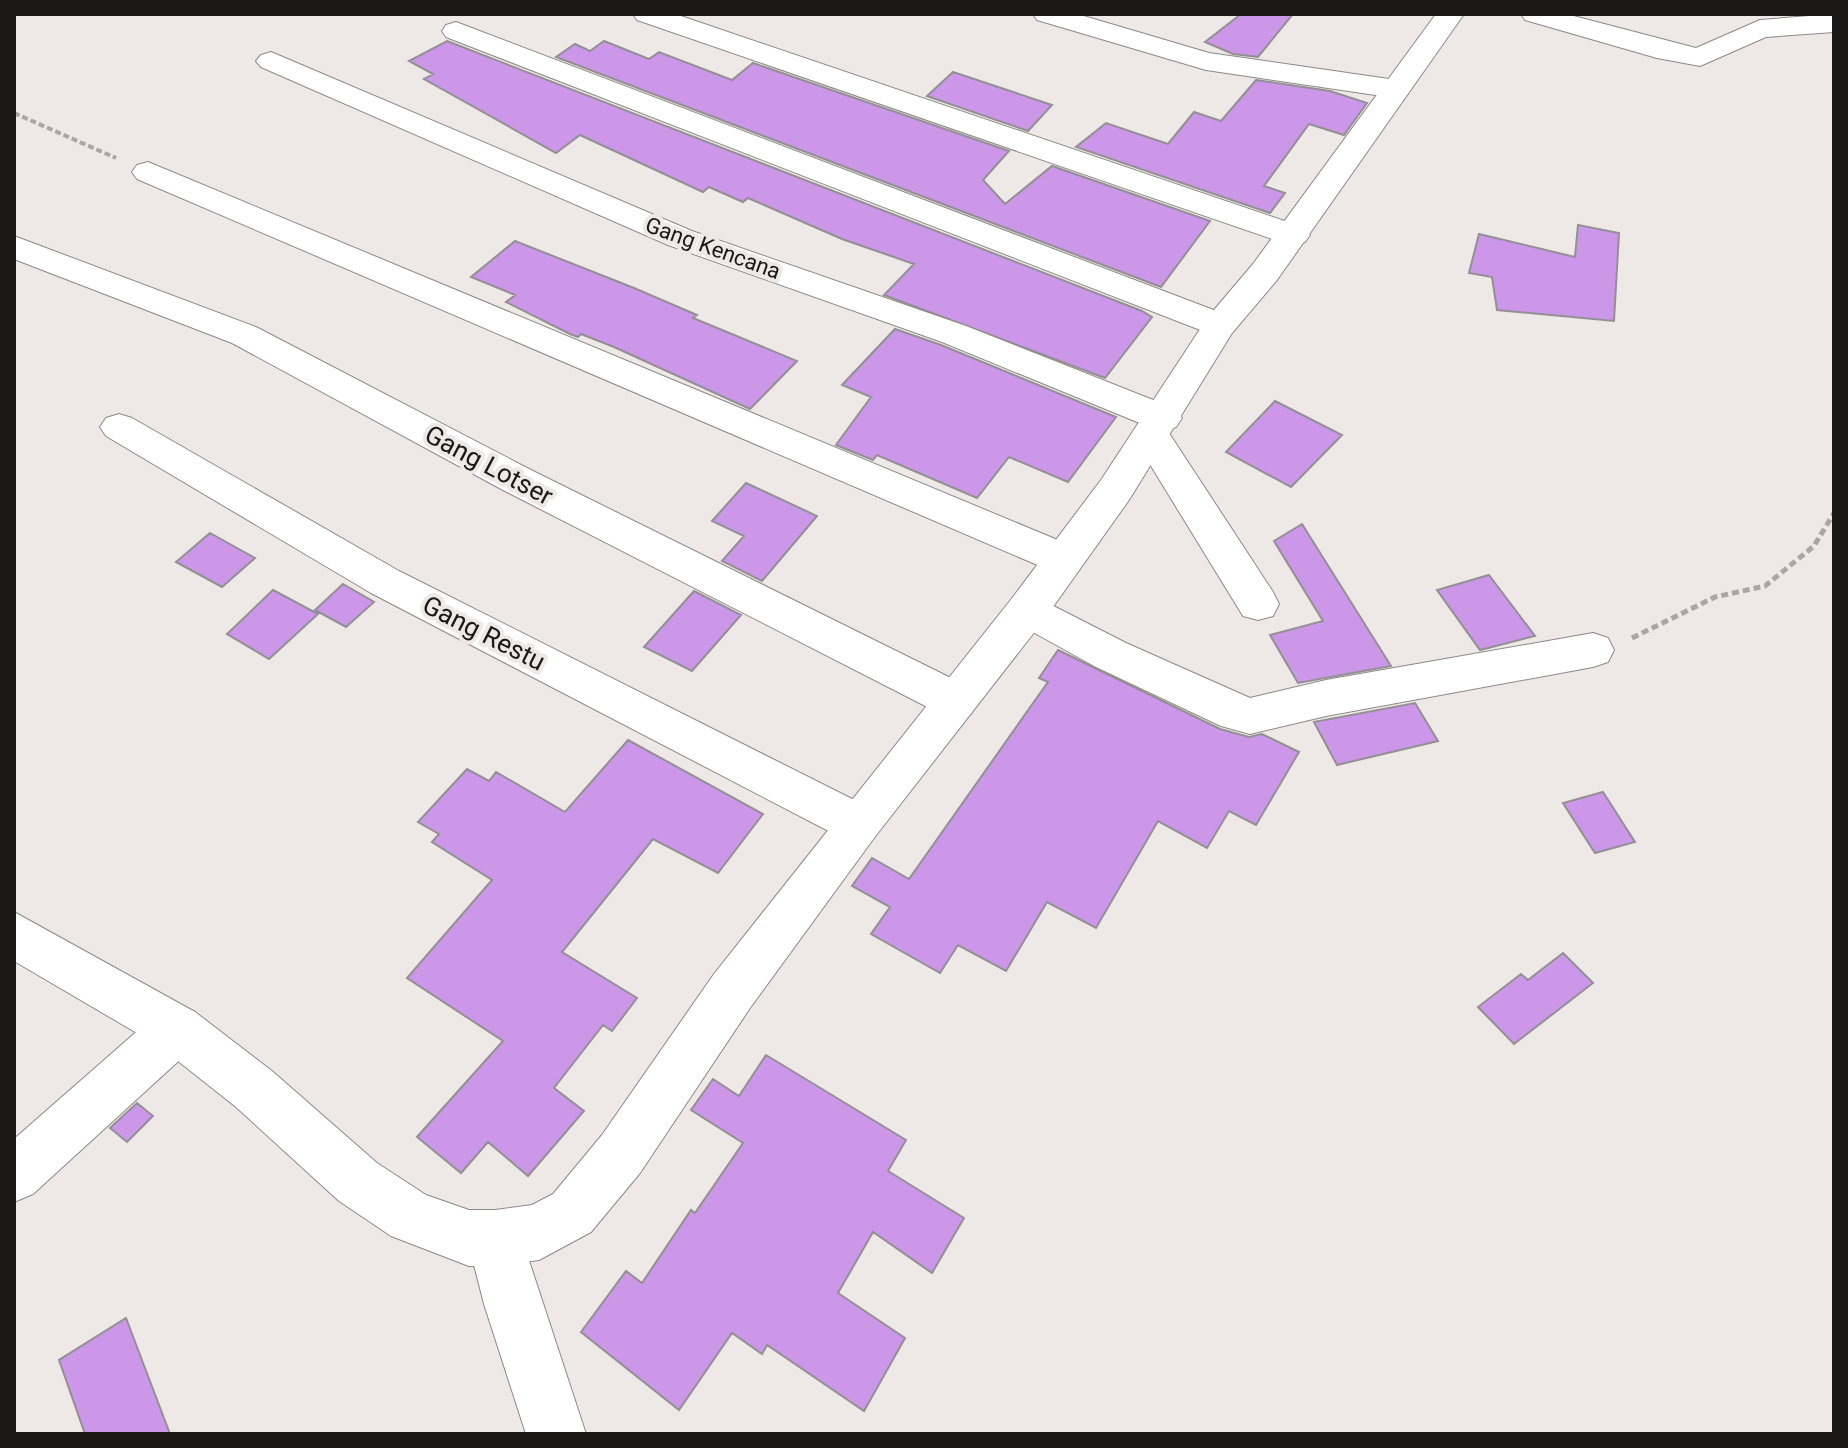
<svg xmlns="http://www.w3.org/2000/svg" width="1848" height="1448" viewBox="0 0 1848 1448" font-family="Roboto,sans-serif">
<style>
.building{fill:#cc97e8;stroke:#929094;stroke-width:2}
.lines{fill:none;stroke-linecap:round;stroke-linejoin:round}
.minor-casing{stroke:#8d8986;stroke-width:2}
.major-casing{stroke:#8d8986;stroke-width:2}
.path-far1{stroke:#aaa6a4;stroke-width:4;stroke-dasharray:6 3;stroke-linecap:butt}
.path{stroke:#aaa6a4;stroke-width:5;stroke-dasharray:7 4;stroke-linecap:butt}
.minor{fill:#fff;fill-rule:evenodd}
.major{fill:#fff;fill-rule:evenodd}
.labels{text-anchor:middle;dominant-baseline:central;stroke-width:8;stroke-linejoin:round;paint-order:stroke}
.far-street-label{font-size:22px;fill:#1a1918;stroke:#eee9e6}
.street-label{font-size:26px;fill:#1a1918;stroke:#eee9e6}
</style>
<rect width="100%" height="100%" fill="#eee9e6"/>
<path class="building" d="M1241,14H1293L1258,57L1233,54L1205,42Z
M447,41L1142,311L1152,317L1105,378L884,295L914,264L842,239L748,198L743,202L709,187L703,192L580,135L556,153L424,79L433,74L409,61Z
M604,41L649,59L659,52L732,80L753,63L1009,151L983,180L1005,204L1052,166L1210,221L1161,287L556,57L575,44L590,51Z
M953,72L1052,105L1028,131L927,96Z
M1256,80L1330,91L1367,103L1344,135L1309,124L1264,186L1285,193L1270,213L1076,147L1106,123L1168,144L1194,112L1221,121Z
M1578,225L1619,233L1614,321L1497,310L1492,277L1469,273L1479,234L1575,257Z
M515,241L634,288L697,315L693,318L797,361L750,409L614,347L581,334L578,337L570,334L506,302L515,295L471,277Z
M895,329L941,345L1116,417L1068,482L1009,457L977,498L877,455L873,460L836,445L871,397L842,385Z
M1275,401L1342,435L1291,487L1226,452Z
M746,483L817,516L762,581L722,561L744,536L712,521Z
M1302,524L1391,666L1298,683L1270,635L1323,621L1274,541Z
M210,533L255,558L222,587L176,562Z
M1489,575L1535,636L1480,650L1437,590Z
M343,584L374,602L346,627L315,610Z
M273,590L318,614L269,659L227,634Z
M694,591L741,615L692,671L644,647Z
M1058,650L1220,729L1249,737L1262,734L1299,752L1256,825L1229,811L1207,848L1158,821L1096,928L1047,902L1006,971L958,945L940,973L871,934L890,907L852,886L872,858L909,879L1048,682L1039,678Z
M1415,703L1438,741L1337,765L1314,722Z
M628,740L763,814L718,873L653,839L562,952L637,998L612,1031L603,1025L554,1088L584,1111L528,1176L488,1142L461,1173L417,1137L503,1041L407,978L492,880L432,842L439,834L418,822L467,769L489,781L496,772L565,812Z
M1603,792L1635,842L1595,853L1563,803Z
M1563,953L1593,983L1514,1044L1478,1007L1521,974L1528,980Z
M766,1055L906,1140L888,1171L964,1218L932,1273L873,1232L838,1293L905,1338L864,1411L767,1345L762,1354L732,1333L679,1410L581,1332L626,1271L642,1283L691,1210L695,1213L743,1143L691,1110L713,1079L739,1096Z
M137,1103L153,1116L127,1142L110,1128Z
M126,1318L170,1434H85L59,1360Z"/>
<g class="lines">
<defs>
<path id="minor" d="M633,14H675L1305,228L1310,235L1305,242L1293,245L1281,242L637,20Z
M1033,14H1077L1209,53L1396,80L1407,83L1411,89L1407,95L1396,98L1206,70L1037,20Z
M1521,14H1566L1696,48L1760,20L1834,14V32L1766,37L1700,66L1657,58L1525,20Z
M456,22L1232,317L1238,325L1232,333L1220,337L1208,333L446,37L442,31L446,25Z
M271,52L692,231L966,326L1176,409L1182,418L1176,427L1167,430L1273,592L1279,604L1273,616L1258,620L1243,616L1132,435L1142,424L942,342L668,245L261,67L256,61L261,55Z
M148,162L1077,548L1083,559L1077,570L1063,574L1049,570L137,179L132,172L137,165Z
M14,236L256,327L531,470L971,688L978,701L971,714L956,719L941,714L503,490L232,343L14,259Z
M119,414L132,418L399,571L874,810L881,824L874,838L858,844L842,838L371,593L106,436L100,427L106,418Z
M1028,593L1126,643L1250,698L1326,680L1593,633L1608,638L1614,650L1608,662L1593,667L1326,716L1250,734L1221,726L1096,667L1013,621L1007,609L1013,597Z
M177,1004L195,1012L202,1029L195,1046L33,1194L14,1202V1139L159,1012Z
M495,1210L515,1218L586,1434H526L484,1304L467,1238L475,1218Z"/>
<path id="major" d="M1436,14H1464L1277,280L1232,333L1129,500L1043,621L874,838L750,1008L640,1173L591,1232L539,1260L495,1266H469L391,1236L339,1201L236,1107L159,1046L14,961V912L195,1012L272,1071L377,1163L426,1195L469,1210H495L532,1205L553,1194L602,1135L714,974L1013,597L1101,480L1208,317L1253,264Z"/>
</defs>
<use href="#minor" class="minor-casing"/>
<use href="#major" class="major-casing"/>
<path class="path-far1" d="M14,113L116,158"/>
<path class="path" d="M1632,638L1715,597L1765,586L1814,546L1834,513"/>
<use href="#minor" class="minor"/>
<use href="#major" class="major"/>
</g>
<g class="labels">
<g class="far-street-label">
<text transform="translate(713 248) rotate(20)">Gang Kencana</text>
</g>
<g class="street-label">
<text transform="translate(489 465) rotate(28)">Gang Lotser</text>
<text transform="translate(484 633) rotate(27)">Gang Restu</text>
</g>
</g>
<rect width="1848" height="1448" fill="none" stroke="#1a1918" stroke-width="32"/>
</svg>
